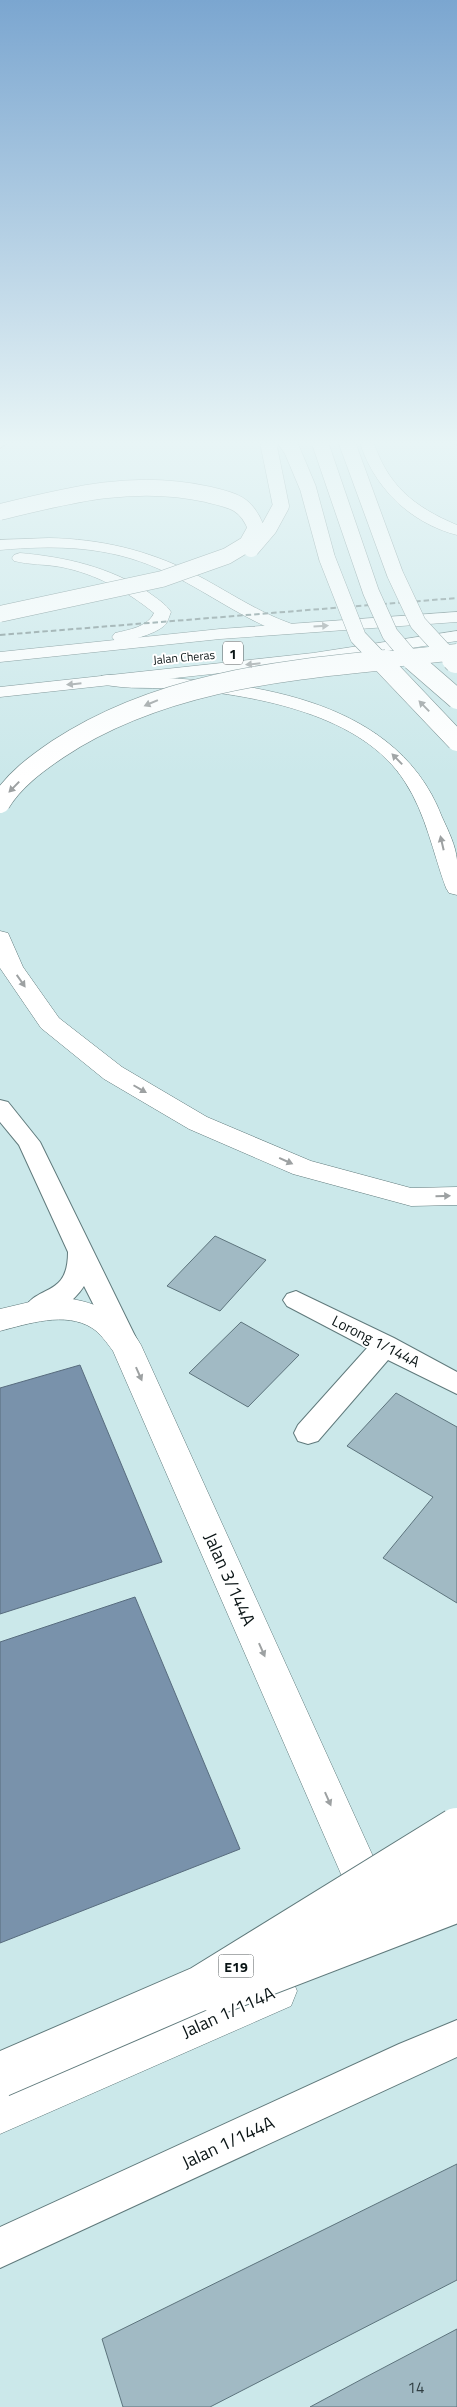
<svg xmlns="http://www.w3.org/2000/svg" width="457" height="2407" viewBox="0 0 457 2407" font-family="'Titillium Web',sans-serif">
<style>
.water{fill:#7992ab;stroke:#586c7e}
.building{fill:#a1bac4;stroke:#5d747d}
.lines{fill:none;stroke-linecap:round;stroke-linejoin:round}
.minor-casing{stroke:#607a7c;stroke-width:2}
.tertiary-casing{stroke:#607a7c;stroke-width:1}
.trunk-casing{stroke:#607a7c;stroke-width:1}
.motorway-casing{stroke:#607a7c;stroke-width:1}
.minor{fill:#fff;fill-rule:evenodd}
.tertiary{fill:#fff;fill-rule:evenodd}
.trunk{fill:#fff;fill-rule:evenodd}
.motorway{fill:#fff;fill-rule:evenodd}
.rail{stroke:#74898a;stroke-width:2;stroke-dasharray:5.5 3;stroke-linecap:butt}
.motorway-bridge-far2-casing{stroke:#607a7c;stroke-width:17;stroke-linecap:butt}
.motorway-bridge-far1-casing{stroke:#607a7c;stroke-width:21;stroke-linecap:butt}
.motorway-bridge-casing{stroke:#607a7c;stroke-width:46;stroke-linecap:butt}
.motorway-bridge-far2{stroke:#fff;stroke-width:16}
.motorway-bridge-far1{stroke:#fff;stroke-width:20}
.motorway-bridge{stroke:#fff;stroke-width:44}
.oneway{fill:#9da1a2}
.labels{text-anchor:middle;dominant-baseline:central;stroke-width:4;stroke-linejoin:round;paint-order:stroke}
.far-street-label{font-size:12px;fill:#0b1516;stroke:#fff}
.shield{fill:#fff;stroke:#545b5c;stroke-width:1}
.shield-label{font-size:14px;font-weight:bold;fill:#0b1516}
.street-label{font-size:15px;fill:#0b1516;stroke:#fff}
.near-number-label{font-size:15px;fill:#303e42}
.near-street-label{font-size:18px;fill:#0b1516;stroke:#fff}
</style>
<rect width="100%" height="100%" fill="#cbe8ea"/>
<path class="water" d="M80,1365L162,1562L0,1614V1388Z
M135,1597L240,1849L0,1943V1642Z"/>
<path class="building" d="M215,1236L266,1260L220,1311L167,1286Z
M241,1322L299,1355L248,1407L189,1373Z
M396,1393L457,1427V1603L383,1558L433,1497L347,1446Z
M457,2164V2280L210,2407H123L102,2339Z
M457,2329V2407H310L364,2378Z"/>
<g class="lines">
<defs>
<path id="minor" d="M0,440H11L0,448Z
M457,440V445L451,441V440Z
M0,1100L8,1102L40,1142L137,1340L133,1347L124,1350L115,1347L84,1286C74,1302 46,1324 26,1318L22,1311C38,1283 68,1298 68,1252L19,1145L0,1122Z
M296,1291L394,1338L457,1372V1394L388,1360L318,1441L308,1444L298,1441L294,1433L298,1425L367,1348L287,1306L283,1300L287,1294Z
M457,2020V2057L0,2268V2227L399,2044Z"/>
<path id="tertiary" d="M49,538C101,539 147,550 193,573C226,590 257,612 292,624L295,628L292,632L286,633L267,627C229,610 196,585 159,569C108,546 55,545 0,550V540Z
M20,553C66,557 109,567 148,592C156,598 166,604 171,612C169,616 168,623 164,626C155,634 126,643 115,641L112,637L115,633C128,630 148,627 154,613C127,591 96,574 61,567C45,564 29,565 14,561L12,558L14,555Z
M65,1298C98,1302 124,1315 141,1345L386,1885L392,1899L386,1913L372,1919L358,1913L113,1351C107,1343 100,1333 92,1328C65,1311 28,1324 0,1331V1309L38,1300Z
M276,1970L291,1976L297,1991L291,2006L0,2134V2090Z"/>
<path id="trunk" d="M457,612V622L220,639L0,662V652L220,629Z
M457,631V641L313,663L0,697V687L313,653Z"/>
<path id="motorway" d="M359,440H373C387,485 414,507 457,525V535C410,523 373,487 359,440Z
M107,675C226,679 393,688 442,817C448,830 456,846 457,860C457,872 457,883 457,895L449,893L446,888C433,853 426,814 405,782C362,714 257,696 184,689C157,687 127,690 101,684L98,680L101,676Z
M0,931L8,933L23,967L59,1018L122,1067L207,1117L311,1161L411,1188L457,1187V1205L411,1206L293,1174L189,1129L104,1079L41,1028L0,968Z"/>
</defs>
<use href="#minor" class="minor-casing"/>
<use href="#tertiary" class="tertiary-casing"/>
<use href="#trunk" class="trunk-casing"/>
<use href="#motorway" class="motorway-casing"/>
<use href="#minor" class="minor"/>
<use href="#tertiary" class="tertiary"/>
<use href="#trunk" class="trunk"/>
<use href="#motorway" class="motorway"/>
<path class="rail" d="M0,635L457,598"/>
<defs>
<path id="motorway-bridge-far2" d="M285,440L292,450L308,488L327,558L358,637L381,661
M319,440L371,592L390,634L413,661
M346,440L395,574L418,623L453,661
M0,512C69,495 135,478 206,494C232,500 246,502 256,528L247,544L227,556L162,579L0,614
M251,549L269,528L281,506L269,447L271,440
M374,661L457,652"/>
<path id="motorway-bridge-far1" d="M380,660L457,741
M412,660L457,699
M452,660L455,663
M0,803C14,780 36,764 58,749C155,685 272,671 386,660"/>
<path id="motorway-bridge" d="M325,1932L457,1859
M218,1992L457,1900
M0,2075L201,1988L457,1830"/>
</defs>
<use href="#motorway-bridge-far2" class="motorway-bridge-far2-casing"/>
<use href="#motorway-bridge-far1" class="motorway-bridge-far1-casing"/>
<use href="#motorway-bridge" class="motorway-bridge-casing"/>
<use href="#motorway-bridge-far2" class="motorway-bridge-far2"/>
<use href="#motorway-bridge-far1" class="motorway-bridge-far1"/>
<use href="#motorway-bridge" class="motorway-bridge"/>
</g>
<defs><path id="oneway-solid" d="M-6-.8H1V-3.2L6.5 0L1 3.2V.8H-6Z" transform="scale(1.25)"/></defs>
<g class="oneway">
<use href="#oneway-solid" transform="translate(321 626) rotate(-4)"/>
<use href="#oneway-solid" transform="translate(253 664) rotate(174)"/>
<use href="#oneway-solid" transform="translate(74 684) rotate(174)"/>
<use href="#oneway-solid" transform="translate(151 703) rotate(157)"/>
<use href="#oneway-solid" transform="translate(424 706) rotate(-134)"/>
<use href="#oneway-solid" transform="translate(397 759) rotate(-134)"/>
<use href="#oneway-solid" transform="translate(14 787) rotate(134)"/>
<use href="#oneway-solid" transform="translate(442 843) rotate(-103)"/>
<use href="#oneway-solid" transform="translate(21 981) rotate(55)"/>
<use href="#oneway-solid" transform="translate(140 1089) rotate(30)"/>
<use href="#oneway-solid" transform="translate(286 1161) rotate(24)"/>
<use href="#oneway-solid" transform="translate(443 1196) rotate(-2)"/>
<use href="#oneway-solid" transform="translate(139 1374) rotate(66)"/>
<use href="#oneway-solid" transform="translate(262 1650) rotate(66)"/>
<use href="#oneway-solid" transform="translate(328 1799) rotate(66)"/>
</g>
<linearGradient id="sky" x2="0" y2="1"><stop stop-color="#7ba6d0"/><stop offset="0.57" stop-color="#e8f5f6"/><stop offset="1" stop-color="#e8f5f6" stop-opacity="0"/></linearGradient>
<rect width="457" height="777" fill="url(#sky)"/>
<g class="labels">
<g class="far-street-label">
<text transform="translate(184 657) rotate(-5)">Jalan Cheras</text>
</g>
<g class="shield">
<rect x="223" y="641.5" width="20" height="23" rx="4"/>
<rect x="218.5" y="1954.5" width="35" height="23" rx="4"/>
</g>
<g class="shield-label">
<text x="233" y="653">1</text>
<text x="236" y="1966">E19</text>
</g>
<g class="street-label">
<text transform="translate(376 1341) rotate(27)">Lorong 1/144A</text>
</g>
<g class="near-number-label">
<text x="416" y="2387">14</text>
</g>
<g class="near-street-label">
<text transform="translate(230 1579) rotate(66)">Jalan 3/144A</text>
<text transform="translate(228 2012) rotate(-24)">Jalan 1/114A</text>
<text transform="translate(228 2142) rotate(-25)">Jalan 1/144A</text>
</g>
</g>
</svg>
